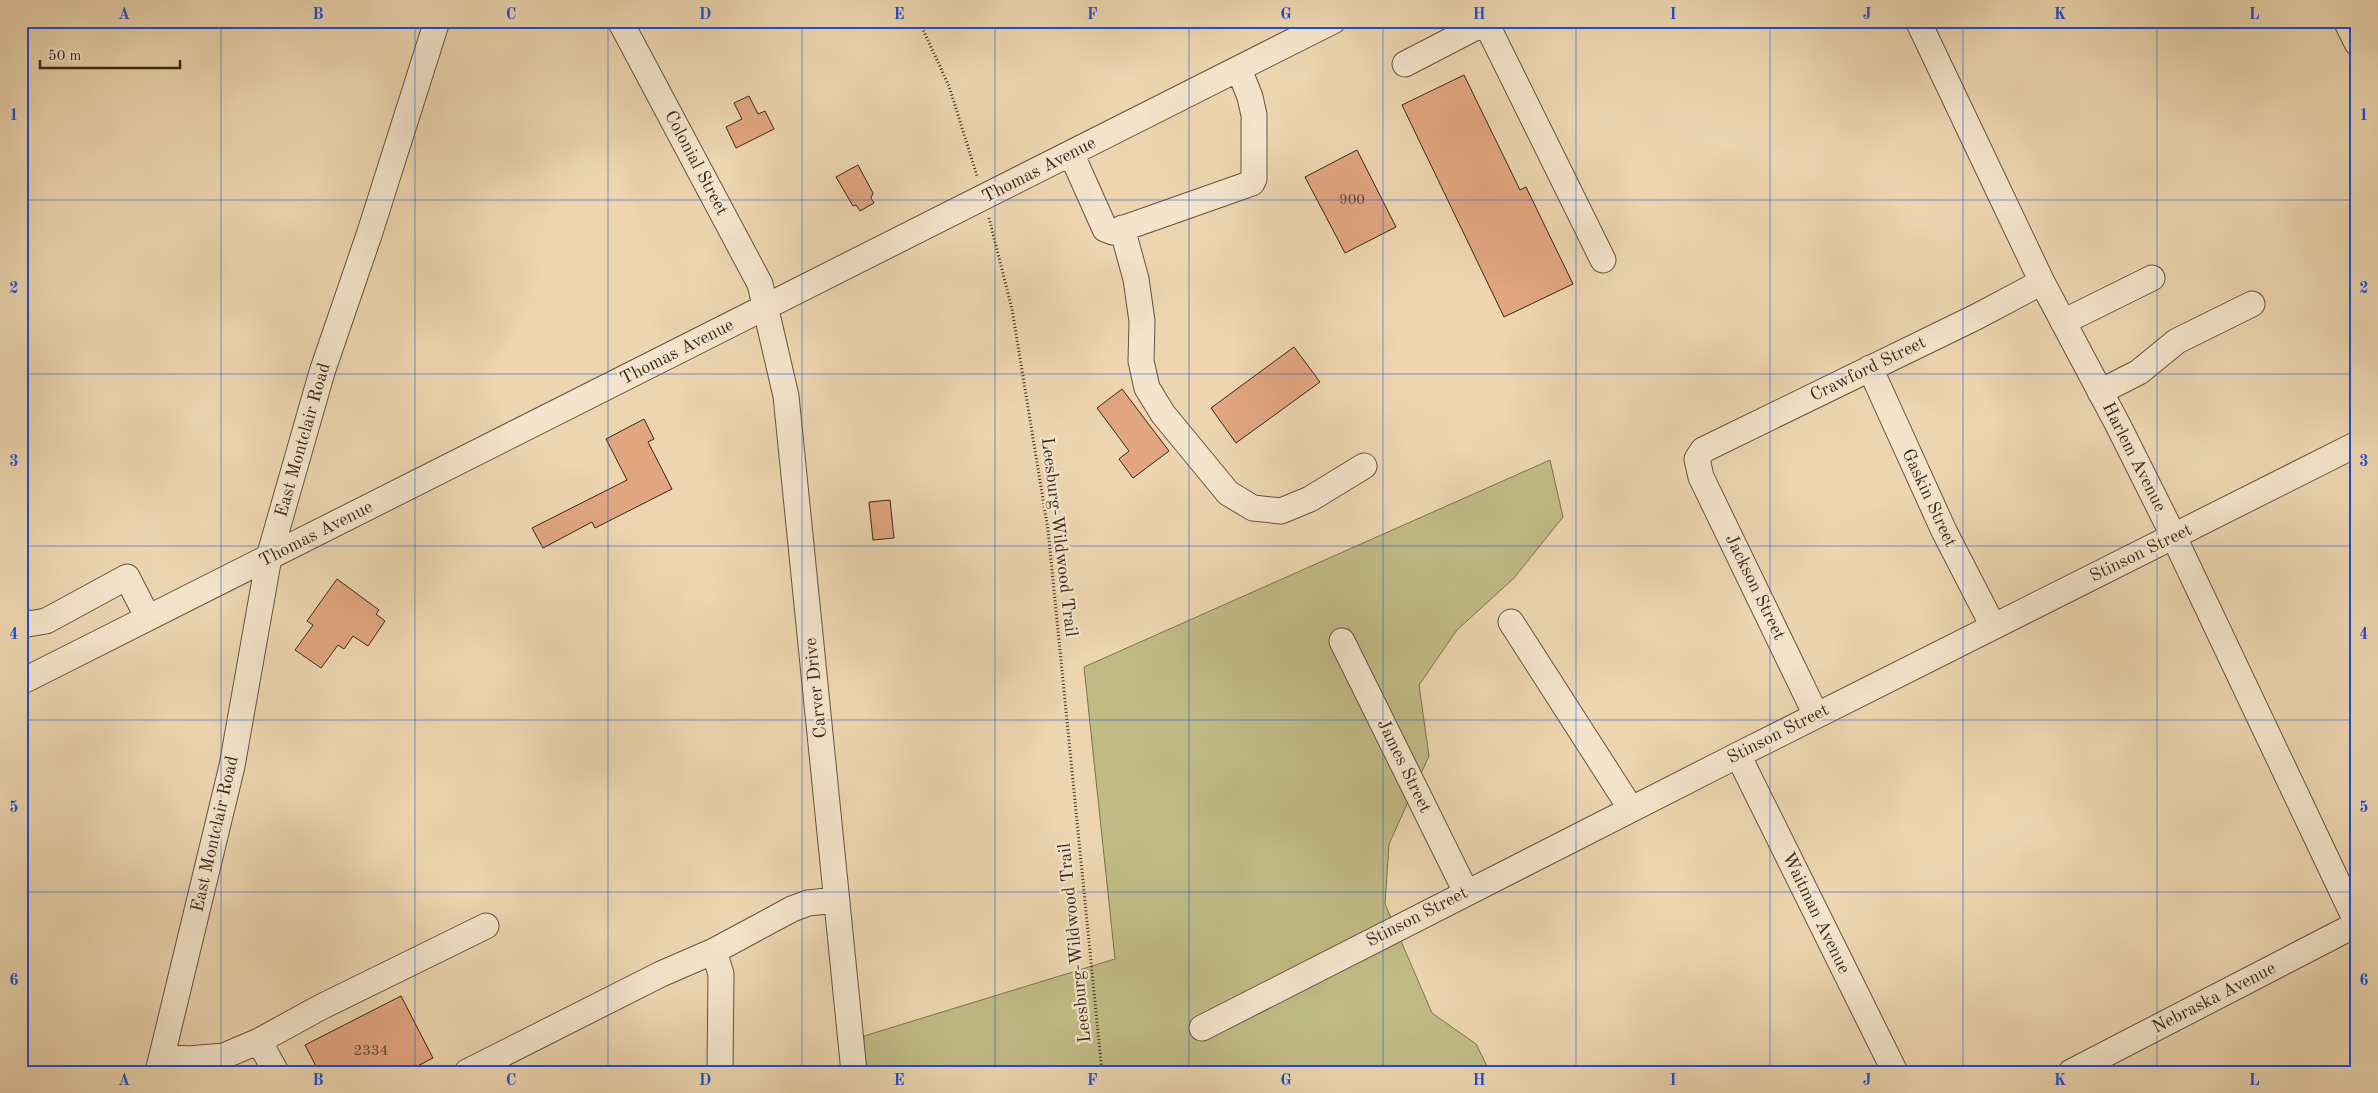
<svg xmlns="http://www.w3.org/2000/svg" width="2378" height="1093" viewBox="0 0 2378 1093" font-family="'Old Standard TT',serif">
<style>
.green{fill:#c0bb85;stroke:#7c7150}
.building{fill:#e1a580;stroke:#38271b}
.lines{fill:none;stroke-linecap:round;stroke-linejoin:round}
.minor-casing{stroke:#655240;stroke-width:27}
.path{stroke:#38271b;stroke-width:3;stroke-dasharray:1 2.5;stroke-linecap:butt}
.minor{stroke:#f3e4cb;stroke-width:25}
.grid{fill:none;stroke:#1d4ed8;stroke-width:1;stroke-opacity:0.55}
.labels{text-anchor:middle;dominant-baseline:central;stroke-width:4.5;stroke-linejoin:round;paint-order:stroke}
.number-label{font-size:15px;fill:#624634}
.street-label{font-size:18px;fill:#38271b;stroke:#f3e4cb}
.neatline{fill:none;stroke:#1d4ed8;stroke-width:2}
.grid-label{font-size:16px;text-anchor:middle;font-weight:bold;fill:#1d4ed8}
</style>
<rect width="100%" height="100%" fill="#ecd5af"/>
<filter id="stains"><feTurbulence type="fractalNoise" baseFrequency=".004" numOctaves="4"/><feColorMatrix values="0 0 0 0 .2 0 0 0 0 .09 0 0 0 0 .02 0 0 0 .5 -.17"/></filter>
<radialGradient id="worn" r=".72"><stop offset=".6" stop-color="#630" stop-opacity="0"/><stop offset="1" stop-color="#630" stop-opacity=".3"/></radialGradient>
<path class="green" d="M1550,460L1563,517L1514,578L1457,630L1419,685L1429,756L1389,844L1385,904L1432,1013L1476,1044L1490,1072H862L864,1036L1115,959L1084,667Z"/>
<path class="building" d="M1464,75L1520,190L1526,187L1573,284L1504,317L1402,105Z
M749,96L758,114L765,111L774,129L736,148L726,127L742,119L734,103Z
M1357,150L1396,227L1345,253L1305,177Z
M858,165L873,193L871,198L874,203L860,211L856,205L853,206L836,177Z
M1294,347L1320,382L1236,443L1211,408Z
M1122,389L1169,451L1133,478L1119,459L1129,451L1097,408Z
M644,419L654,439L648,442L672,489L595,528L592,522L543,548L532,528L627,480L606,439Z
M890,500L894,538L873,540L869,502Z
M337,579L379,610L376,614L385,621L368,646L353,636L344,649L338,645L321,668L295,650L313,625L307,621Z
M401,996L433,1058L406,1072H319L305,1045Z"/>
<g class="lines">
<defs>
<path id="minor" d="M620,21L760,284L786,396L854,1072
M1485,21L1603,260
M1918,21L2042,282L2118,425L2174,537L2357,923
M2346,21L2357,43
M1405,64L1486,22
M1071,153L1105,229L1113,232L1252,183L1254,179V115L1250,97L1239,69
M1122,228L1136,279L1142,321L1141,361L1147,388L1163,414L1228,493L1253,508L1281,511L1310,499L1364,466
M2063,322L2152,278
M1870,368L1944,531L1993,626
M2100,392L2139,372L2177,341L2252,304
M21,620L28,624L46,621L127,577L148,618
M1511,622L1631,809
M1342,641L1466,892
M21,682L1333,21
M1816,715L1701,477L1697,459L1703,450L1976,317L2042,282
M1738,755L1895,1072
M714,951L721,974L720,1072
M1202,1028L1738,755L2357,444
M259,1041L276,1072
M162,1056L188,1059L224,1056L259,1041L321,1007L486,926
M158,1072L232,766L269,557L322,372L369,235L437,21
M467,1072L661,974L714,951L792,909L808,903L837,900
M2071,1072L2357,924"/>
</defs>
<use href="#minor" class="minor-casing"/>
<path class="path" d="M919,21L949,86L977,176
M989,218L1012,309L1048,530L1102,1072"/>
<use href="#minor" class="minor"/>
</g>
<path class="grid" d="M221,21V1072M415,21V1072M608,21V1072M802,21V1072M995,21V1072M1189,21V1072M1383,21V1072M1576,21V1072M1770,21V1072M1963,21V1072M2157,21V1072M21,200H2357M21,374H2357M21,546H2357M21,720H2357M21,892H2357"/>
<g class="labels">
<g class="number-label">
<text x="1352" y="200">900</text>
<text x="371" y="1051">2334</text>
</g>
<g class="street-label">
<text transform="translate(696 163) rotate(62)">Colonial Street</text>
<text transform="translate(1039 170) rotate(-27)">Thomas Avenue</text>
<text transform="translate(677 352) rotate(-27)">Thomas Avenue</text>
<text transform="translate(1868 369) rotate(-26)">Crawford Street</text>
<text transform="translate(303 440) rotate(-74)">East Montclair Road</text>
<text transform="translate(2134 457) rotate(63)">Harlem Avenue</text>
<text transform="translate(1929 498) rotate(65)">Gaskin Street</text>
<text transform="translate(316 534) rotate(-27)">Thomas Avenue</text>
<text transform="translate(1059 537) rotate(83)">Leesburg-Wildwood Trail</text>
<text transform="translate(2141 553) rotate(-26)">Stinson Street</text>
<text transform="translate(1755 587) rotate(64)">Jackson Street</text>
<text transform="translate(816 688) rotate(-96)">Carver Drive</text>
<text transform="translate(1778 734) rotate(-27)">Stinson Street</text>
<text transform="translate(1404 766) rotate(64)">James Street</text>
<text transform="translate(215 834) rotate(-77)">East Montclair Road</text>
<text transform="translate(1816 913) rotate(64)">Waitman Avenue</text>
<text transform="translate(1417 917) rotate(-27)">Stinson Street</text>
<text transform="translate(1075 943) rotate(-96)">Leesburg-Wildwood Trail</text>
<text transform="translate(2214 998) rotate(-27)">Nebraska Avenue</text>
</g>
</g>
<rect width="2378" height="1093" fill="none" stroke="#ecd5af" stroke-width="55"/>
<path d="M40 60v8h140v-8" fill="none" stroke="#38271b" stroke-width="2.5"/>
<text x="48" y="60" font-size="15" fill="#38271b" stroke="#f3e4cb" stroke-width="4" paint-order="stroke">50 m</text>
<rect x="28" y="28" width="2322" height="1038" class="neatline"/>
<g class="grid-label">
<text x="124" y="19">A</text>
<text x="318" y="19">B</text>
<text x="511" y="19">C</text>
<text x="705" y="19">D</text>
<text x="899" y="19">E</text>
<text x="1092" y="19">F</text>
<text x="1286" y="19">G</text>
<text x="1479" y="19">H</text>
<text x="1673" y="19">I</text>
<text x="1867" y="19">J</text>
<text x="2060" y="19">K</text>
<text x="2254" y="19">L</text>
<text x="14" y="120">1</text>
<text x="2364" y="120">1</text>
<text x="14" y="293">2</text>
<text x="2364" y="293">2</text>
<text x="14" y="466">3</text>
<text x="2364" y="466">3</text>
<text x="14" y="639">4</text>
<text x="2364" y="639">4</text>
<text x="14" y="812">5</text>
<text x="2364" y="812">5</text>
<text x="14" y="985">6</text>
<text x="2364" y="985">6</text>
<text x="124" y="1085">A</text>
<text x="318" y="1085">B</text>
<text x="511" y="1085">C</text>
<text x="705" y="1085">D</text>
<text x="899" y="1085">E</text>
<text x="1092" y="1085">F</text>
<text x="1286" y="1085">G</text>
<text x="1479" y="1085">H</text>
<text x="1673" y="1085">I</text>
<text x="1867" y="1085">J</text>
<text x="2060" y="1085">K</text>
<text x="2254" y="1085">L</text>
</g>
<rect width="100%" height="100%" filter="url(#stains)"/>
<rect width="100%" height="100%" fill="url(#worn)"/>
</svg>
